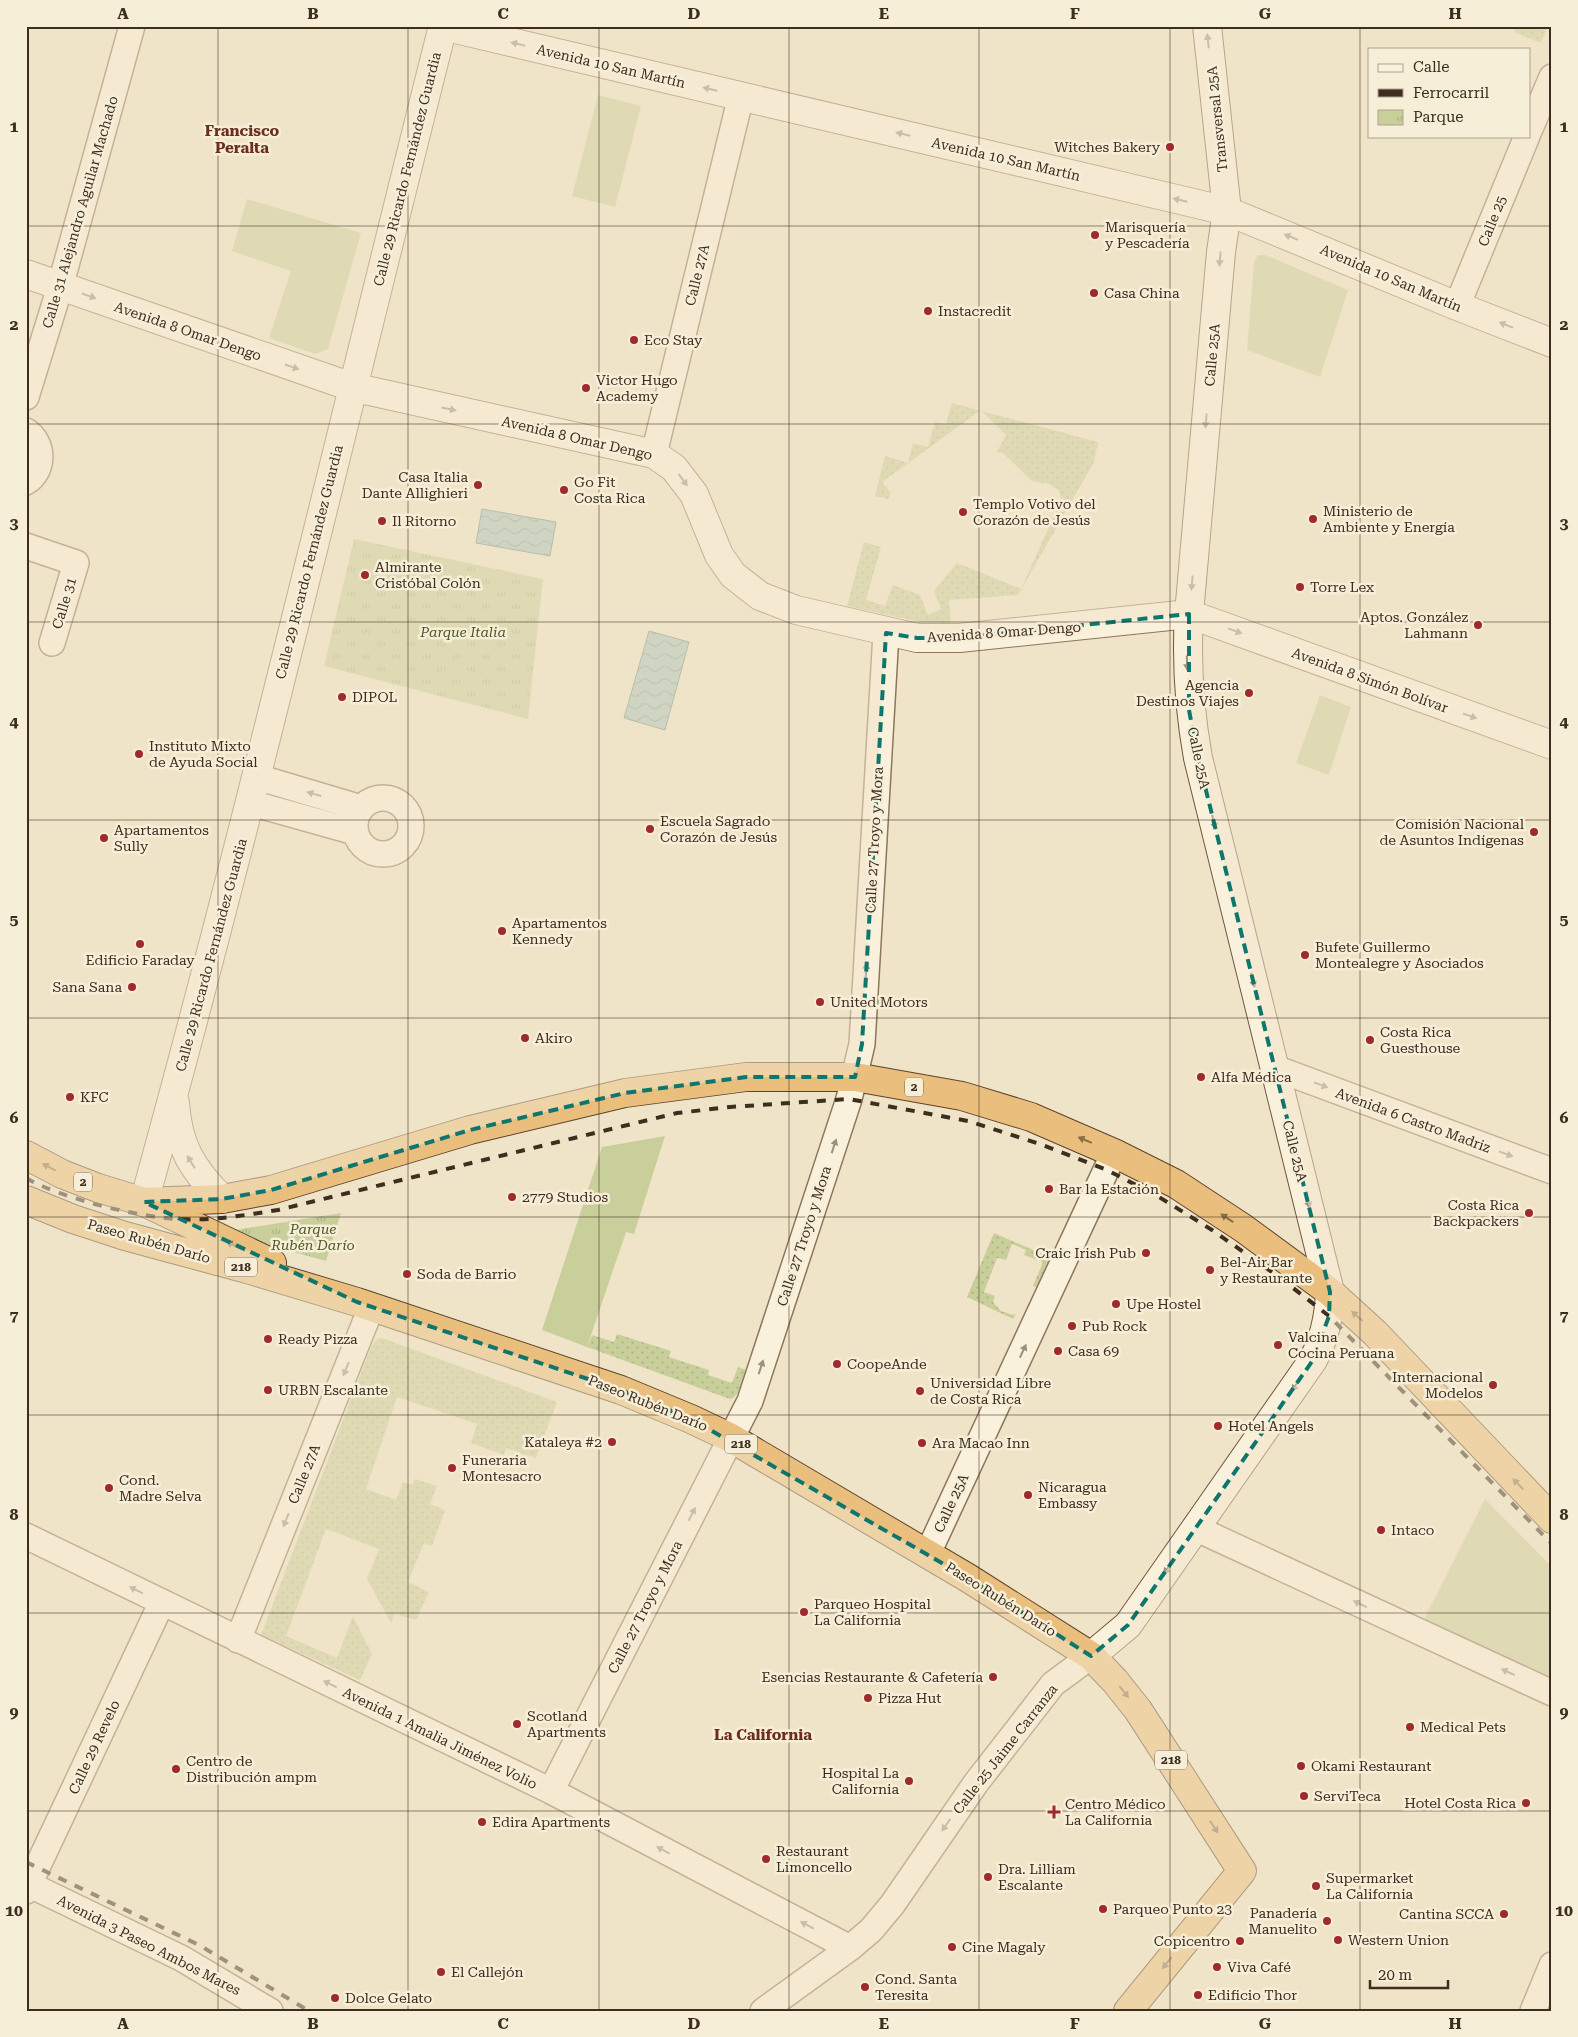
<svg xmlns="http://www.w3.org/2000/svg" width="1578" height="2037" viewBox="0 0 1578 2037" font-family="'Roboto Serif',serif">
<style>
.grass{fill:#c9cf9b}
.park{fill:url(#park-tufts)}
.garden{fill:url(#garden-dots)}
.water{fill:url(#water-waves);stroke:#6f938a}
.lines{fill:none;stroke-linecap:round;stroke-linejoin:round}
.minor-casing{stroke:#8d765c;stroke-width:28}
.tertiary-casing{stroke:#8d765c;stroke-width:30}
.secondary-casing{stroke:#6f573f;stroke-width:30}
.trunk-casing{stroke:#5b4430;stroke-width:30}
.minor{stroke:#faf1dc;stroke-width:25}
.tertiary{stroke:#faf1dc;stroke-width:28}
.secondary{stroke:#faf1dc;stroke-width:28}
.trunk{stroke:#eabe7c;stroke-width:28}
.rail{stroke:#3d2e20;stroke-width:4;stroke-dasharray:9 9;stroke-linecap:butt}
.oneway{fill:#9c907e}
.oneway2{fill:#8b6f49}
.marked{fill:none;stroke:#0f766e;stroke-width:4;stroke-dasharray:10 6;stroke-linejoin:round}
.grid{fill:none;stroke:#3d2e20;stroke-width:1;stroke-opacity:0.55}
.poi-dot{fill:#9e2a2b;stroke:#f7eed8;stroke-width:2}
.labels{text-anchor:middle;dominant-baseline:central;stroke-width:5;stroke-linejoin:round;paint-order:stroke}
.shield{fill:#f7eed8;stroke:#756857;stroke-width:1}
.shield-label{font-size:12px;font-weight:bold;fill:#3d2e20}
.street-label{font-size:14px;fill:#3d2e20;stroke:#f7eed8}
.poi-label{font-size:14px;fill:#3d2e20;stroke:#f7eed8;text-anchor:start}
.park-label{font-size:14px;font-style:italic;fill:#4d5a26;stroke:#f7eed8}
.neighbourhood-label{font-size:15px;font-weight:bold;fill:#6b2e1e;stroke:#f7eed8}
.neatline{fill:none;stroke:#3d2e20;stroke-width:2}
.grid-label{font-size:16px;text-anchor:middle;font-weight:bold;fill:#3d2e20}
</style>
<defs>
<pattern id="park-tufts" width="24" height="20" patternUnits="userSpaceOnUse" patternTransform="scale(1.25)"><rect width="24" height="20" fill="#c9cf9b"/><path d="M3 7l-1-3M5 7V3M7 7l1-3M15 17l-1-3M17 17v-4M19 17l1-3" fill="none" stroke="#aeb285"/></pattern>
<pattern id="garden-dots" width="8" height="8" patternUnits="userSpaceOnUse" patternTransform="scale(1.25)"><rect width="8" height="8" fill="#c9cf9b"/><path d="M2 2h.1M6 6h.1" fill="none" stroke="#aeb285" stroke-width="1.8" stroke-linecap="round"/></pattern>
<pattern id="water-waves" width="16" height="10" patternUnits="userSpaceOnUse" patternTransform="scale(1.25)"><rect width="16" height="10" fill="#a9c4bc"/><path d="M0 5q4-4 8 0t8 0" fill="none" stroke="#8ba098"/></pattern>
</defs>
<rect width="100%" height="100%" fill="#f0e4c8"/>
<path class="grass" d="M598,95L641,106L615,207L572,196Z
M247,199L361,233L328,349L315,354L269,338L291,271L232,251Z
M1258,255H1265L1348,290L1320,377L1247,350L1254,262Z
M1320,695L1351,707L1329,775L1296,763Z
M665,1136L634,1234L626,1232L587,1347L542,1330L602,1147Z
M1485,1499L1552,1567V1682L1421,1625Z"/>
<path class="park" d="M354,539L543,579L528,719L324,666Z
M341,1213L326,1261L222,1232Z"/>
<path class="garden" d="M1517,26H1548L1541,43L1514,32Z
M952,403L1098,442L1094,462L1018,595L949,600L951,623L915,621L847,606L864,542L881,547L866,600L885,606L893,585L920,595L928,615L941,609L934,591L957,563L1021,589L1056,511L1064,512L1059,490L1049,484L1032,481L1002,452L996,453L1006,435L981,410L882,482L891,493L888,499L875,496L885,456L908,463L913,443L928,447L935,422L946,424Z
M994,1233L1056,1260L1041,1289L1033,1286L1043,1262L1024,1255L1026,1250L1012,1244L1006,1260L997,1258L984,1292L995,1296L993,1302L1001,1311L1013,1315L1016,1313L1013,1319L967,1297Z
M617,1334L671,1351L669,1357L709,1370L708,1375L732,1383L738,1367L746,1370L738,1393L732,1399L727,1398L587,1347L592,1335L614,1342Z
M382,1338L557,1402L536,1458L506,1448L504,1455L471,1443L477,1424L397,1397L366,1489L396,1500L403,1482L413,1485L415,1479L437,1486L430,1504L445,1510L432,1546L424,1543L408,1582L429,1592L416,1620L395,1614L391,1623L367,1579L379,1549L326,1529L286,1636L337,1658L353,1616L372,1654L360,1680L261,1635L371,1347L377,1339Z"/>
<path class="water" d="M482,509L556,522L550,556L476,543Z
M649,631L689,642L665,730L624,718Z"/>
<g class="lines">
<defs>
<path id="minor" d="M1529,131L1552,77
M1457,306L1527,136
M26,397L60,287L132,26
M26,431C44,443 45,470 26,482
M654,454L741,96
M26,546L76,563L52,643
M257,777L361,808
M355 826a28 28 0 1 1 56 0a28 28 0 1 1-56 0Z
M251,803L355,832
M1275,1068L1552,1171
M1195,1528L1552,1693
M26,1536L551,1791L850,1948
M928,1553L1114,1153
M238,1640L371,1308
M551,1791L750,1401L849,1099L862,1044L886,633
M26,1883L181,1958L270,2011
M26,1891L162,1602
M763,2011L850,1948L871,1930L892,1905L976,1783L1053,1684L1091,1656
M1533,2011L1552,1965"/>
<path id="tertiary" d="M443,26L1227,211L1457,306L1552,343
M26,274L352,387L654,454L674,468L694,494L719,555L733,575L760,596L796,610L917,638H959L1189,614L1552,745
M175,1103C178,1146 192,1169 222,1199
M144,1202C252,812 344,418 443,26"/>
<path id="secondary" d="M1091,1656L1128,1625L1313,1360C1325,1338 1329,1317 1330,1292L1198,758C1189,708 1186,665 1189,614L1221,252L1227,211L1207,26"/>
<path id="trunk" d="M26,1155L62,1174L98,1188L144,1202L272,1263
M26,1200L73,1219L125,1236L247,1269L357,1302L621,1390L691,1419L731,1438L968,1578L1091,1656L1115,1681L1138,1710L1242,1871L1128,2011
M144,1202L222,1199L271,1190L470,1130L625,1093L746,1077H855L962,1096L1031,1117L1114,1153L1176,1184L1243,1228L1330,1292L1375,1333L1552,1519"/>
</defs>
<use href="#minor" class="minor-casing"/>
<use href="#tertiary" class="tertiary-casing"/>
<use href="#secondary" class="secondary-casing"/>
<use href="#trunk" class="trunk-casing"/>
<use href="#minor" class="minor"/>
<use href="#tertiary" class="tertiary"/>
<use href="#secondary" class="secondary"/>
<use href="#trunk" class="trunk"/>
<path class="rail" d="M26,1178C60,1198 140,1218 180,1219C212,1221 246,1215 278,1210L677,1113L730,1107L849,1099L968,1121L1040,1144L1107,1170L1159,1197L1212,1230L1279,1277L1329,1316L1552,1544
M26,1862L199,1945L309,2011"/>
</g>
<defs><path id="oneway-solid" d="M-6-.8H1V-3.2L6.5 0L1 3.2V.8H-6Z" transform="scale(1.25)"/></defs>
<g class="oneway">
<use href="#oneway-solid" transform="translate(1208 41) rotate(-96)"/>
<use href="#oneway-solid" transform="translate(518 44) rotate(-167)"/>
<use href="#oneway-solid" transform="translate(710 89) rotate(-167)"/>
<use href="#oneway-solid" transform="translate(903 134) rotate(-167)"/>
<use href="#oneway-solid" transform="translate(1180 200) rotate(-167)"/>
<use href="#oneway-solid" transform="translate(1291 237) rotate(-158)"/>
<use href="#oneway-solid" transform="translate(1220 259) rotate(95)"/>
<use href="#oneway-solid" transform="translate(89 296) rotate(19)"/>
<use href="#oneway-solid" transform="translate(1506 325) rotate(-159)"/>
<use href="#oneway-solid" transform="translate(292 367) rotate(19)"/>
<use href="#oneway-solid" transform="translate(449 409) rotate(12)"/>
<use href="#oneway-solid" transform="translate(1206 421) rotate(95)"/>
<use href="#oneway-solid" transform="translate(683 480) rotate(54)"/>
<use href="#oneway-solid" transform="translate(1192 583) rotate(95)"/>
<use href="#oneway-solid" transform="translate(1235 631) rotate(20)"/>
<use href="#oneway-solid" transform="translate(1187 663) rotate(89)"/>
<use href="#oneway-solid" transform="translate(1470 716) rotate(20)"/>
<use href="#oneway-solid" transform="translate(314 794) rotate(-164)"/>
<use href="#oneway-solid" transform="translate(1214 822) rotate(76)"/>
<use href="#oneway-solid" transform="translate(866 970) rotate(-87)"/>
<use href="#oneway-solid" transform="translate(1253 980) rotate(76)"/>
<use href="#oneway-solid" transform="translate(1321 1085) rotate(20)"/>
<use href="#oneway-solid" transform="translate(834 1146) rotate(-72)"/>
<use href="#oneway-solid" transform="translate(1506 1154) rotate(20)"/>
<use href="#oneway-solid" transform="translate(191 1162) rotate(-122)"/>
<use href="#oneway-solid" transform="translate(1308 1201) rotate(76)"/>
<use href="#oneway-solid" transform="translate(1023 1351) rotate(-65)"/>
<use href="#oneway-solid" transform="translate(761 1367) rotate(-72)"/>
<use href="#oneway-solid" transform="translate(346 1369) rotate(112)"/>
<use href="#oneway-solid" transform="translate(1296 1385) rotate(125)"/>
<use href="#oneway-solid" transform="translate(692 1514) rotate(-63)"/>
<use href="#oneway-solid" transform="translate(286 1520) rotate(112)"/>
<use href="#oneway-solid" transform="translate(1168 1568) rotate(125)"/>
<use href="#oneway-solid" transform="translate(136 1590) rotate(-154)"/>
<use href="#oneway-solid" transform="translate(1360 1604) rotate(-155)"/>
<use href="#oneway-solid" transform="translate(1508 1672) rotate(-155)"/>
<use href="#oneway-solid" transform="translate(330 1684) rotate(-154)"/>
<use href="#oneway-solid" transform="translate(946 1825) rotate(125)"/>
<use href="#oneway-solid" transform="translate(663 1850) rotate(-152)"/>
<use href="#oneway-solid" transform="translate(807 1925) rotate(-152)"/>
</g>
<g class="oneway2">
<use href="#oneway-solid" transform="translate(1085 1140) rotate(-157)"/>
<use href="#oneway-solid" transform="translate(49 1167) rotate(-152)"/>
<use href="#oneway-solid" transform="translate(1227 1218) rotate(-147)"/>
<use href="#oneway-solid" transform="translate(233 1245) rotate(-155)"/>
<use href="#oneway-solid" transform="translate(1357 1316) rotate(-138)"/>
<use href="#oneway-solid" transform="translate(1518 1484) rotate(-134)"/>
<use href="#oneway-solid" transform="translate(1124 1692) rotate(51)"/>
<use href="#oneway-solid" transform="translate(1214 1827) rotate(57)"/>
<use href="#oneway-solid" transform="translate(1167 1963) rotate(129)"/>
</g>
<path d="M0 0H1578V2037H0ZM1189,614V710L1198,758L1330,1292L1329,1316L1313,1360L1128,1625L1091,1656L968,1578L691,1419L621,1390L357,1302L144,1202L222,1199L271,1190L470,1130L625,1093L746,1077H855L862,1044L886,633L917,638H959Z" fill="#f0e4c8" fill-opacity=".55" fill-rule="evenodd"/>
<path class="marked" d="M1189,614V710L1198,758L1330,1292L1329,1316L1313,1360L1128,1625L1091,1656L968,1578L691,1419L621,1390L357,1302L144,1202L222,1199L271,1190L470,1130L625,1093L746,1077H855L862,1044L886,633L917,638H959Z"/>
<path class="grid" d="M218,26V2011M408,26V2011M599,26V2011M789,26V2011M979,26V2011M1170,26V2011M1360,26V2011M26,226H1552M26,424H1552M26,622H1552M26,820H1552M26,1018H1552M26,1217H1552M26,1415H1552M26,1613H1552M26,1811H1552"/>
<g class="poi-dot">
<circle cx="1170" cy="147" r="5"/>
<circle cx="1095" cy="235" r="5"/>
<circle cx="1094" cy="293" r="5"/>
<circle cx="928" cy="311" r="5"/>
<circle cx="634" cy="340" r="5"/>
<circle cx="586" cy="388" r="5"/>
<circle cx="478" cy="485" r="5"/>
<circle cx="564" cy="490" r="5"/>
<circle cx="963" cy="512" r="5"/>
<circle cx="1313" cy="519" r="5"/>
<circle cx="382" cy="521" r="5"/>
<circle cx="365" cy="575" r="5"/>
<circle cx="1300" cy="587" r="5"/>
<circle cx="1478" cy="625" r="5"/>
<circle cx="1249" cy="693" r="5"/>
<circle cx="342" cy="697" r="5"/>
<circle cx="139" cy="754" r="5"/>
<circle cx="650" cy="829" r="5"/>
<circle cx="1534" cy="832" r="5"/>
<circle cx="104" cy="838" r="5"/>
<circle cx="502" cy="931" r="5"/>
<circle cx="140" cy="944" r="5"/>
<circle cx="1305" cy="955" r="5"/>
<circle cx="132" cy="987" r="5"/>
<circle cx="820" cy="1002" r="5"/>
<circle cx="525" cy="1038" r="5"/>
<circle cx="1370" cy="1040" r="5"/>
<circle cx="1201" cy="1077" r="5"/>
<circle cx="70" cy="1097" r="5"/>
<circle cx="1049" cy="1189" r="5"/>
<circle cx="512" cy="1197" r="5"/>
<circle cx="1529" cy="1213" r="5"/>
<circle cx="1146" cy="1253" r="5"/>
<circle cx="1210" cy="1270" r="5"/>
<circle cx="407" cy="1274" r="5"/>
<circle cx="1116" cy="1304" r="5"/>
<circle cx="1072" cy="1326" r="5"/>
<circle cx="268" cy="1339" r="5"/>
<circle cx="1278" cy="1345" r="5"/>
<circle cx="1058" cy="1351" r="5"/>
<circle cx="837" cy="1364" r="5"/>
<circle cx="1493" cy="1385" r="5"/>
<circle cx="268" cy="1390" r="5"/>
<circle cx="920" cy="1391" r="5"/>
<circle cx="1218" cy="1426" r="5"/>
<circle cx="612" cy="1442" r="5"/>
<circle cx="922" cy="1443" r="5"/>
<circle cx="452" cy="1468" r="5"/>
<circle cx="109" cy="1488" r="5"/>
<circle cx="1028" cy="1495" r="5"/>
<circle cx="1381" cy="1530" r="5"/>
<circle cx="804" cy="1612" r="5"/>
<circle cx="993" cy="1677" r="5"/>
<circle cx="868" cy="1698" r="5"/>
<circle cx="517" cy="1724" r="5"/>
<circle cx="1410" cy="1727" r="5"/>
<circle cx="1301" cy="1766" r="5"/>
<circle cx="176" cy="1769" r="5"/>
<circle cx="909" cy="1781" r="5"/>
<circle cx="1304" cy="1796" r="5"/>
<circle cx="1526" cy="1803" r="5"/>
<path d="M1051.5 1804.5h5v5h5v5h-5v5h-5v-5h-5v-5h5z"/>
<circle cx="482" cy="1822" r="5"/>
<circle cx="766" cy="1859" r="5"/>
<circle cx="988" cy="1877" r="5"/>
<circle cx="1316" cy="1886" r="5"/>
<circle cx="1103" cy="1909" r="5"/>
<circle cx="1504" cy="1914" r="5"/>
<circle cx="1327" cy="1921" r="5"/>
<circle cx="1338" cy="1940" r="5"/>
<circle cx="1240" cy="1941" r="5"/>
<circle cx="952" cy="1947" r="5"/>
<circle cx="1217" cy="1967" r="5"/>
<circle cx="441" cy="1972" r="5"/>
<circle cx="865" cy="1987" r="5"/>
<circle cx="1198" cy="1995" r="5"/>
<circle cx="335" cy="1998" r="5"/>
</g>
<g class="labels">
<g class="shield">
<rect x="905" y="1077.5" width="18" height="19" rx="4"/>
<rect x="74" y="1172.5" width="18" height="19" rx="4"/>
<rect x="225" y="1257.5" width="32" height="19" rx="4"/>
<rect x="725" y="1434.5" width="32" height="19" rx="4"/>
<rect x="1155" y="1750.5" width="32" height="19" rx="4"/>
</g>
<g class="shield-label">
<text x="914" y="1087">2</text>
<text x="83" y="1182">2</text>
<text x="241" y="1267">218</text>
<text x="741" y="1444">218</text>
<text x="1171" y="1760">218</text>
</g>
<g class="street-label">
<text transform="translate(611 66) rotate(13)">Avenida 10 San Martín</text>
<text transform="translate(1217 119) rotate(-96)">Transversal 25A</text>
<text transform="translate(1006 159) rotate(13)">Avenida 10 San Martín</text>
<text transform="translate(407 169) rotate(-76)">Calle 29 Ricardo Fernández Guardia</text>
<text transform="translate(80 212) rotate(-74)">Calle 31 Alejandro Aguilar Machado</text>
<text transform="translate(1492 221) rotate(-68)">Calle 25</text>
<text transform="translate(697 275) rotate(-76)">Calle 27A</text>
<text transform="translate(1391 278) rotate(23)">Avenida 10 San Martín</text>
<text transform="translate(188 331) rotate(19)">Avenida 8 Omar Dengo</text>
<text transform="translate(1212 355) rotate(-85)">Calle 25A</text>
<text transform="translate(577 438) rotate(13)">Avenida 8 Omar Dengo</text>
<text transform="translate(309 562) rotate(-76)">Calle 29 Ricardo Fernández Guardia</text>
<text transform="translate(64 603) rotate(-73)">Calle 31</text>
<text transform="translate(1004 632) rotate(-4)">Avenida 8 Omar Dengo</text>
<text transform="translate(1370 680) rotate(20)">Avenida 8 Simón Bolívar</text>
<text transform="translate(1199 758) rotate(78)">Calle 25A</text>
<text transform="translate(874 840) rotate(-87)">Calle 27 Troyo y Mora</text>
<text transform="translate(211 955) rotate(-75)">Calle 29 Ricardo Fernández Guardia</text>
<text transform="translate(1413 1120) rotate(20)">Avenida 6 Castro Madriz</text>
<text transform="translate(1295 1151) rotate(76)">Calle 25A</text>
<text transform="translate(804 1236) rotate(-72)">Calle 27 Troyo y Mora</text>
<text transform="translate(149 1241) rotate(16)">Paseo Rubén Darío</text>
<text transform="translate(648 1403) rotate(22)">Paseo Rubén Darío</text>
<text transform="translate(304 1474) rotate(-68)">Calle 27A</text>
<text transform="translate(951 1503) rotate(-65)">Calle 25A</text>
<text transform="translate(1001 1599) rotate(32)">Paseo Rubén Darío</text>
<text transform="translate(645 1607) rotate(-63)">Calle 27 Troyo y Mora</text>
<text transform="translate(440 1738) rotate(26)">Avenida 1 Amalia Jiménez Volio</text>
<text transform="translate(94 1747) rotate(-65)">Calle 29 Revelo</text>
<text transform="translate(1005 1749) rotate(-52)">Calle 25 Jaime Carranza</text>
<text transform="translate(149 1945) rotate(27)">Avenida 3 Paseo Ambos Mares</text>
</g>
<g class="poi-label">
<text x="1160" y="147" text-anchor="end">Witches Bakery</text>
<text x="1105" y="227">Marisquería<tspan x="1105" dy="16">y Pescadería</tspan></text>
<text x="1104" y="293">Casa China</text>
<text x="938" y="311">Instacredit</text>
<text x="644" y="340">Eco Stay</text>
<text x="596" y="380">Victor Hugo<tspan x="596" dy="16">Academy</tspan></text>
<text x="468" y="477" text-anchor="end">Casa Italia<tspan x="468" dy="16">Dante Allighieri</tspan></text>
<text x="574" y="482">Go Fit<tspan x="574" dy="16">Costa Rica</tspan></text>
<text x="973" y="504">Templo Votivo del<tspan x="973" dy="16">Corazón de Jesús</tspan></text>
<text x="1323" y="511">Ministerio de<tspan x="1323" dy="16">Ambiente y Energía</tspan></text>
<text x="392" y="521">Il Ritorno</text>
<text x="375" y="567">Almirante<tspan x="375" dy="16">Cristóbal Colón</tspan></text>
<text x="1310" y="587">Torre Lex</text>
<text x="1468" y="617" text-anchor="end">Aptos. González<tspan x="1468" dy="16">Lahmann</tspan></text>
<text x="1239" y="685" text-anchor="end">Agencia<tspan x="1239" dy="16">Destinos Viajes</tspan></text>
<text x="352" y="697">DIPOL</text>
<text x="149" y="746">Instituto Mixto<tspan x="149" dy="16">de Ayuda Social</tspan></text>
<text x="660" y="821">Escuela Sagrado<tspan x="660" dy="16">Corazón de Jesús</tspan></text>
<text x="1524" y="824" text-anchor="end">Comisión Nacional<tspan x="1524" dy="16">de Asuntos Indígenas</tspan></text>
<text x="114" y="830">Apartamentos<tspan x="114" dy="16">Sully</tspan></text>
<text x="512" y="923">Apartamentos<tspan x="512" dy="16">Kennedy</tspan></text>
<text x="1315" y="947">Bufete Guillermo<tspan x="1315" dy="16">Montealegre y Asociados</tspan></text>
<text x="140" y="960" text-anchor="middle">Edificio Faraday</text>
<text x="122" y="987" text-anchor="end">Sana Sana</text>
<text x="830" y="1002">United Motors</text>
<text x="1380" y="1032">Costa Rica<tspan x="1380" dy="16">Guesthouse</tspan></text>
<text x="535" y="1038">Akiro</text>
<text x="1211" y="1077">Alfa Médica</text>
<text x="80" y="1097">KFC</text>
<text x="1059" y="1189">Bar la Estación</text>
<text x="522" y="1197">2779 Studios</text>
<text x="1519" y="1205" text-anchor="end">Costa Rica<tspan x="1519" dy="16">Backpackers</tspan></text>
<text x="1136" y="1253" text-anchor="end">Craic Irish Pub</text>
<text x="1220" y="1262">Bel-Air Bar<tspan x="1220" dy="16">y Restaurante</tspan></text>
<text x="417" y="1274">Soda de Barrio</text>
<text x="1126" y="1304">Upe Hostel</text>
<text x="1082" y="1326">Pub Rock</text>
<text x="1288" y="1337">Valcina<tspan x="1288" dy="16">Cocina Peruana</tspan></text>
<text x="278" y="1339">Ready Pizza</text>
<text x="1068" y="1351">Casa 69</text>
<text x="847" y="1364">CoopeAnde</text>
<text x="1483" y="1377" text-anchor="end">Internacional<tspan x="1483" dy="16">Modelos</tspan></text>
<text x="930" y="1383">Universidad Libre<tspan x="930" dy="16">de Costa Rica</tspan></text>
<text x="278" y="1390">URBN Escalante</text>
<text x="1228" y="1426">Hotel Angels</text>
<text x="602" y="1442" text-anchor="end">Kataleya #2</text>
<text x="932" y="1443">Ara Macao Inn</text>
<text x="462" y="1460">Funeraria<tspan x="462" dy="16">Montesacro</tspan></text>
<text x="119" y="1480">Cond.<tspan x="119" dy="16">Madre Selva</tspan></text>
<text x="1038" y="1487">Nicaragua<tspan x="1038" dy="16">Embassy</tspan></text>
<text x="1391" y="1530">Intaco</text>
<text x="814" y="1604">Parqueo Hospital<tspan x="814" dy="16">La California</tspan></text>
<text x="983" y="1677" text-anchor="end">Esencias Restaurante &amp; Cafetería</text>
<text x="878" y="1698">Pizza Hut</text>
<text x="527" y="1716">Scotland<tspan x="527" dy="16">Apartments</tspan></text>
<text x="1420" y="1727">Medical Pets</text>
<text x="186" y="1761">Centro de<tspan x="186" dy="16">Distribución ampm</tspan></text>
<text x="1311" y="1766">Okami Restaurant</text>
<text x="899" y="1773" text-anchor="end">Hospital La<tspan x="899" dy="16">California</tspan></text>
<text x="1314" y="1796">ServiTeca</text>
<text x="1516" y="1803" text-anchor="end">Hotel Costa Rica</text>
<text x="1065" y="1804">Centro Médico<tspan x="1065" dy="16">La California</tspan></text>
<text x="492" y="1822">Edira Apartments</text>
<text x="776" y="1851">Restaurant<tspan x="776" dy="16">Limoncello</tspan></text>
<text x="998" y="1869">Dra. Lilliam<tspan x="998" dy="16">Escalante</tspan></text>
<text x="1326" y="1878">Supermarket<tspan x="1326" dy="16">La California</tspan></text>
<text x="1113" y="1909">Parqueo Punto 23</text>
<text x="1317" y="1913" text-anchor="end">Panadería<tspan x="1317" dy="16">Manuelito</tspan></text>
<text x="1494" y="1914" text-anchor="end">Cantina SCCA</text>
<text x="1348" y="1940">Western Union</text>
<text x="1230" y="1941" text-anchor="end">Copicentro</text>
<text x="962" y="1947">Cine Magaly</text>
<text x="1227" y="1967">Viva Café</text>
<text x="451" y="1972">El Callejón</text>
<text x="875" y="1979">Cond. Santa<tspan x="875" dy="16">Teresita</tspan></text>
<text x="1208" y="1995">Edificio Thor</text>
<text x="345" y="1998">Dolce Gelato</text>
</g>
<g class="park-label">
<text x="463" y="632">Parque Italia</text>
<text x="313" y="1229">Parque<tspan x="313" dy="16">Rubén Darío</tspan></text>
</g>
<g class="neighbourhood-label">
<text x="242" y="131">Francisco<tspan x="242" dy="17">Peralta</tspan></text>
<text x="763" y="1735">La California</text>
</g>
</g>
<rect width="1578" height="2037" fill="none" stroke="#f7eed8" stroke-width="55"/>
<rect x="1368" y="48" width="162" height="90" fill="#f7eed8" stroke="#ada18e"/>
<rect x="1378" y="64" width="25" height="8" fill="#faf1dc" stroke="#ada18e"/>
<text x="1413" y="72" font-size="15" fill="#3d2e20">Calle</text>
<rect x="1378" y="89" width="25" height="8" fill="#3d2e20" stroke="#ada18e"/>
<text x="1413" y="98" font-size="15" fill="#3d2e20">Ferrocarril</text>
<rect x="1378" y="110" width="25" height="15" fill="url(#park-tufts)" stroke="#ada18e"/>
<text x="1413" y="122" font-size="15" fill="#3d2e20">Parque</text>
<path d="M1370 1980v8h78v-8" fill="none" stroke="#3d2e20" stroke-width="2.5"/>
<text x="1378" y="1980" font-size="15" fill="#3d2e20" stroke="#f7eed8" stroke-width="4" paint-order="stroke">20 m</text>
<rect x="28" y="28" width="1522" height="1982" class="neatline"/>
<g class="grid-label">
<text x="123" y="19">A</text>
<text x="313" y="19">B</text>
<text x="503" y="19">C</text>
<text x="694" y="19">D</text>
<text x="884" y="19">E</text>
<text x="1075" y="19">F</text>
<text x="1265" y="19">G</text>
<text x="1455" y="19">H</text>
<text x="14" y="132">1</text>
<text x="1564" y="132">1</text>
<text x="14" y="330">2</text>
<text x="1564" y="330">2</text>
<text x="14" y="529">3</text>
<text x="1564" y="529">3</text>
<text x="14" y="727">4</text>
<text x="1564" y="727">4</text>
<text x="14" y="925">5</text>
<text x="1564" y="925">5</text>
<text x="14" y="1123">6</text>
<text x="1564" y="1123">6</text>
<text x="14" y="1321">7</text>
<text x="1564" y="1321">7</text>
<text x="14" y="1520">8</text>
<text x="1564" y="1520">8</text>
<text x="14" y="1718">9</text>
<text x="1564" y="1718">9</text>
<text x="14" y="1916">10</text>
<text x="1564" y="1916">10</text>
<text x="123" y="2029">A</text>
<text x="313" y="2029">B</text>
<text x="503" y="2029">C</text>
<text x="694" y="2029">D</text>
<text x="884" y="2029">E</text>
<text x="1075" y="2029">F</text>
<text x="1265" y="2029">G</text>
<text x="1455" y="2029">H</text>
</g>
</svg>
